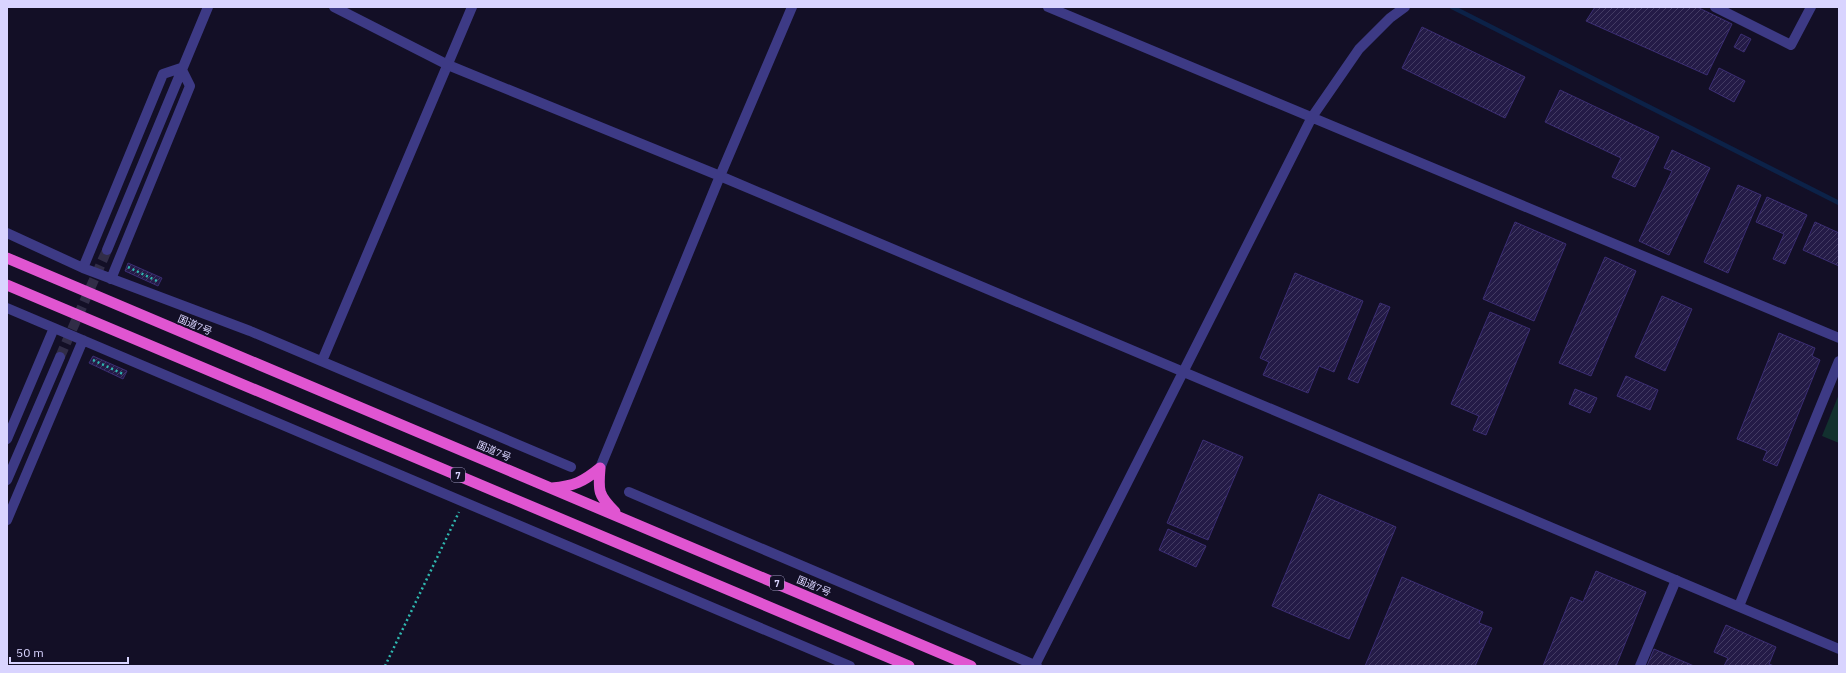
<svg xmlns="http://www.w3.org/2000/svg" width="1846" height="673" viewBox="0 0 1846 673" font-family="'IBM Plex Sans','Noto Sans JP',sans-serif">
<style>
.park{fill:#12302f}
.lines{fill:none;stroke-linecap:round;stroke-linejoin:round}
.stream{stroke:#0c2248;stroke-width:4.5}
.building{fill:url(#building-hatch);stroke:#3b2d73}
.minor-tunnel{stroke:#312d47;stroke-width:10;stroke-dasharray:10 5;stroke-linecap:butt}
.path{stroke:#2fb8b0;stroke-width:2.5;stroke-dasharray:2 3;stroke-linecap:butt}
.minor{stroke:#3d3a85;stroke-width:10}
.tertiary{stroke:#3d3a85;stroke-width:10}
.trunk{stroke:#e055d1;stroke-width:11}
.labels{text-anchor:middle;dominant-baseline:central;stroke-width:3.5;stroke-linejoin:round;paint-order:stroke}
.shield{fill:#130f26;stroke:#9e99be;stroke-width:1}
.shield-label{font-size:9px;font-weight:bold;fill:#d9d4ff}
.street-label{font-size:10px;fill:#d9d4ff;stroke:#130f26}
</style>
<defs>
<pattern id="building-hatch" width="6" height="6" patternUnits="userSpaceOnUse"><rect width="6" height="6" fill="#241b47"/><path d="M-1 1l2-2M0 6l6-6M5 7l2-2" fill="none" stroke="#433b63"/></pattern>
</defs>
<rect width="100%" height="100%" fill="#130f26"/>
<path class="park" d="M1839,394V443L1822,436Z"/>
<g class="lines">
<path class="stream" d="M1452,7L1839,203"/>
</g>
<path class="building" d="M1595,7H1697L1732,24L1707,75L1586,21Z
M1422,27L1525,77L1505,118L1402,68Z
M1741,34L1751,39L1744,52L1734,47Z
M1719,68L1745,81L1734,102L1709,89Z
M1560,90L1659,137L1635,187L1612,177L1621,158L1545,122Z
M1672,150L1710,168L1669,255L1639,241L1672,171L1664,168Z
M1738,185L1761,195L1728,273L1704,262Z
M1767,197L1807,215L1785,264L1773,259L1784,234L1756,222Z
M1515,222L1566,244L1534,321L1483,299Z
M1815,222L1839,233V266L1803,250Z
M1605,257L1636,271L1591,376L1559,363Z
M128,263L162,278L158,286L125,271Z
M1295,273L1363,301L1334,372L1319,366L1308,393L1263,375L1269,362L1260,358Z
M1662,296L1692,309L1665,371L1635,357Z
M1380,303L1390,307L1358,383L1348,379Z
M1490,312L1530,329L1486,435L1473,430L1479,416L1451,404Z
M1779,333L1815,348L1812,356L1820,360L1777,466L1763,460L1767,451L1737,439Z
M93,356L127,371L123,379L89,363Z
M1626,376L1658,390L1650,410L1617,396Z
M1575,389L1597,398L1590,413L1569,404Z
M1203,440L1243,457L1208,540L1167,523Z
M1319,494L1396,527L1349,639L1272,606Z
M1168,529L1206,546L1196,567L1159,550Z
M1596,571L1646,592L1616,666H1543L1571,597L1583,602Z
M1402,577L1483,612L1479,623L1492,628L1475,666H1365Z
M1726,625L1776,647L1769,664L1774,666H1724L1728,658L1714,652Z
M1654,649L1694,666H1647Z"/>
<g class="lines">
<path class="minor-tunnel" d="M60,357L107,250"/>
<path class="path" d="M128,267L157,281
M93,360L123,374
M385,666L459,512"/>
<path class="minor" d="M1715,7L1791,45L1811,7
M7,233L83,268L250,331L571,467
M107,250L208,7
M83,268L163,74L181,68
M111,279L190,86L181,68
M7,308L850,666
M322,361L472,7
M7,439L54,328
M7,480L60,357
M629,492L1037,666
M7,520L83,340
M1739,606L1839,361
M1640,666L1676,580"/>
<path class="tertiary" d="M334,7L448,65L720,176L1839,649
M1048,7L1839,338
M600,468L720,176L792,7
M1035,665L1312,117L1359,49L1390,18L1405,7"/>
<path class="trunk" d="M7,258L971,666
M7,285L909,666
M600,468C598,491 598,495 615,512
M552,488C574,486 583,482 600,468"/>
</g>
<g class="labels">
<g class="shield">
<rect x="451" y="468" width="14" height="14" rx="3"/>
<rect x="770" y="576" width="14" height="14" rx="3"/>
</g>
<g class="shield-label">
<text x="458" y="475">7</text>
<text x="777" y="583">7</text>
</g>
<g class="street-label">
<text transform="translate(195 325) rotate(23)">国道7号</text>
<text transform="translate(494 451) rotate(23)">国道7号</text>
<text transform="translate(814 586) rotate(23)">国道7号</text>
</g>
</g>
<rect width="1846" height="673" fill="none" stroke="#d9d4ff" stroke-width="16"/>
<path d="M10 657v6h118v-6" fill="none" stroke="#d9d4ff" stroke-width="2"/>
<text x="16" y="657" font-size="12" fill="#d9d4ff" stroke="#130f26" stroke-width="3" paint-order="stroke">50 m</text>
</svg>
